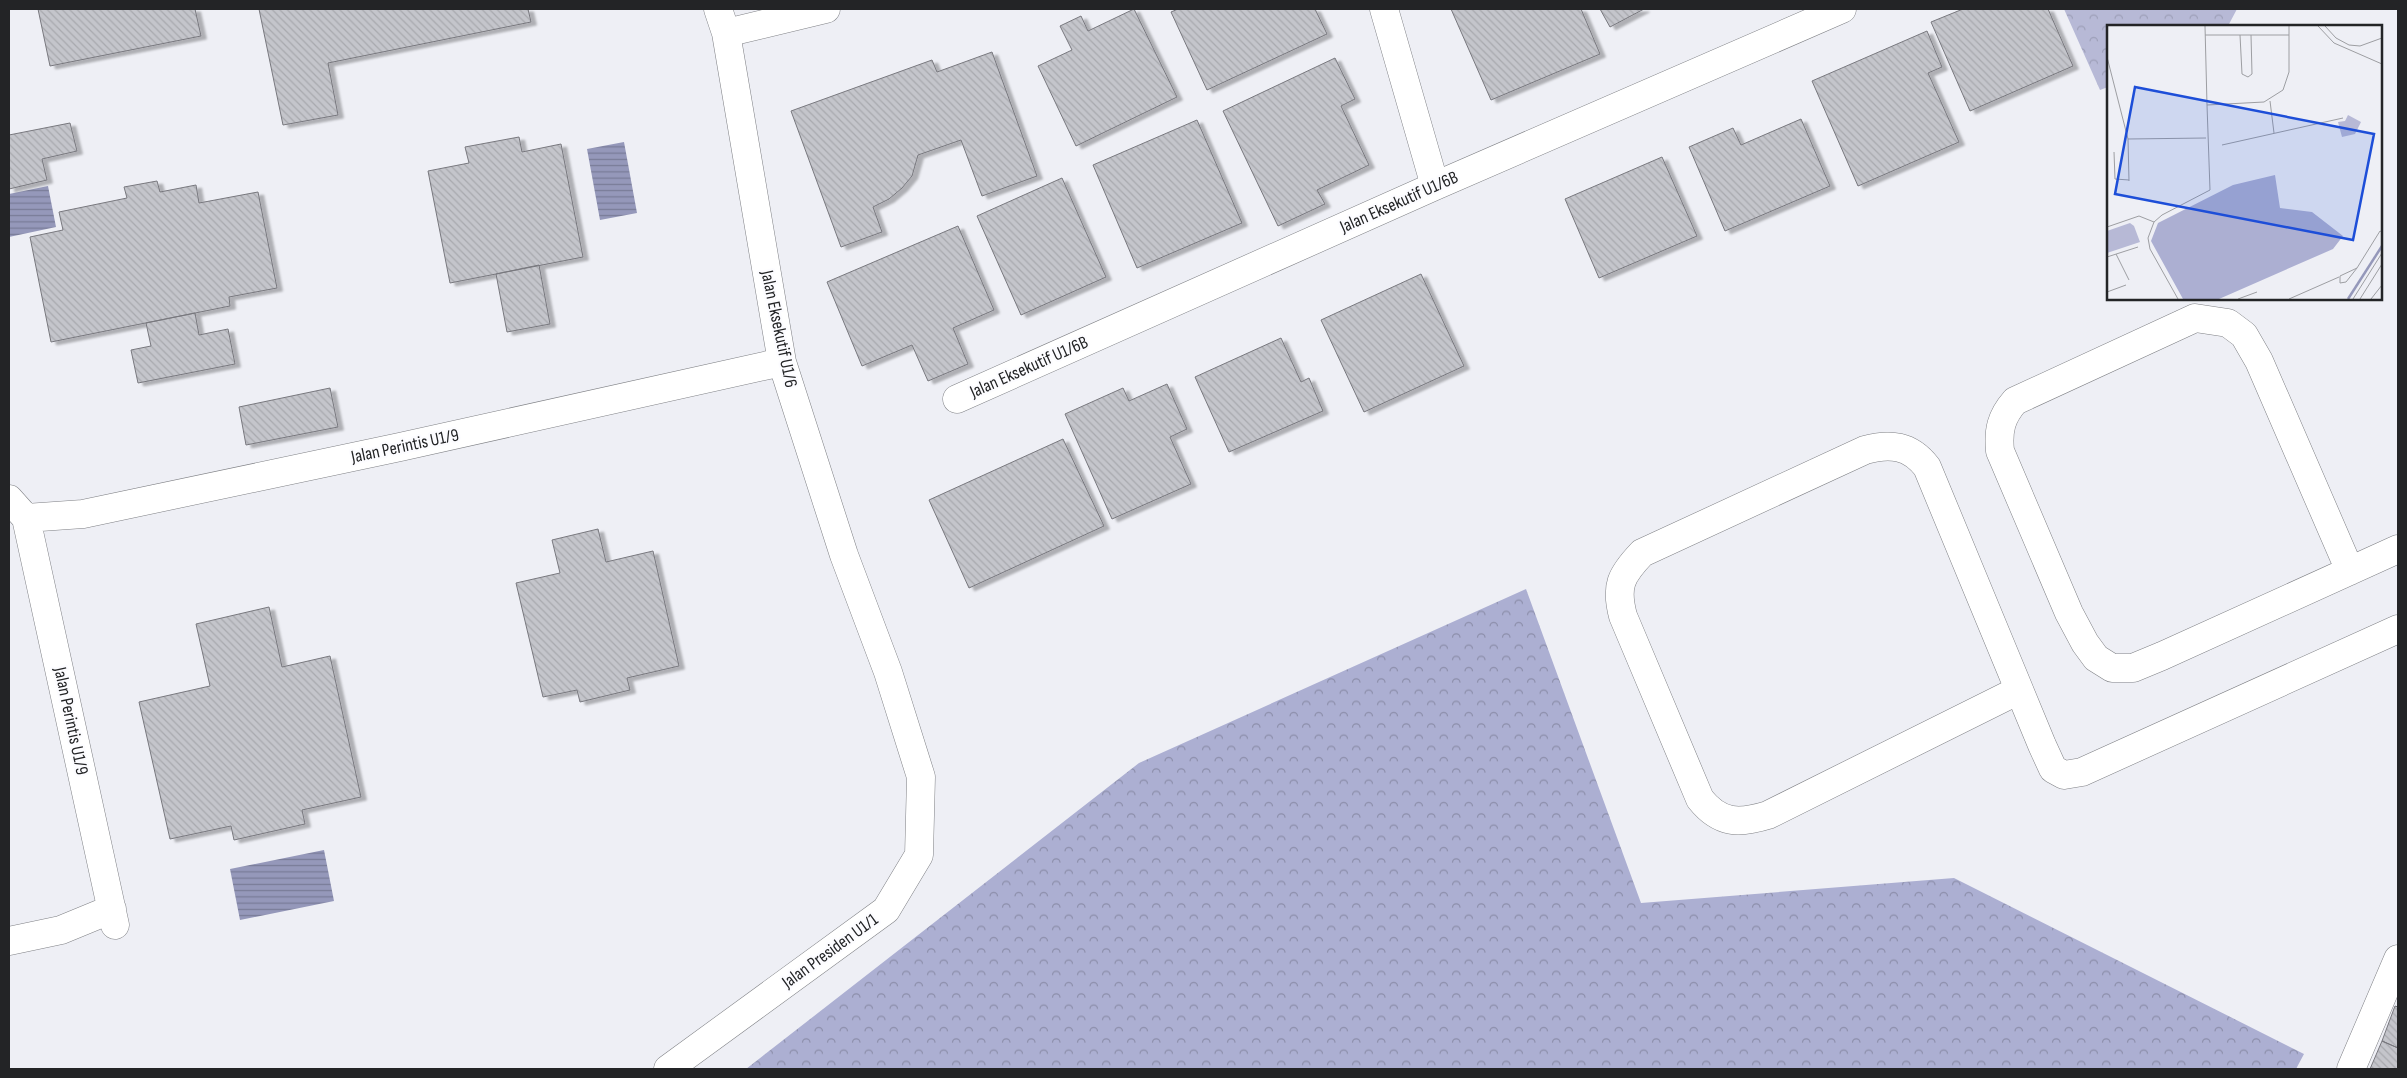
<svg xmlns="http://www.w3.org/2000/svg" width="2407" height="1078" viewBox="0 0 2407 1078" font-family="'Sofia Sans Condensed',sans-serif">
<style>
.forest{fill:url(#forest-crowns)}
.park{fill:url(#park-crowns)}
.water{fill:url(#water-rules)}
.building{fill:url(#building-back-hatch);stroke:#78787e;filter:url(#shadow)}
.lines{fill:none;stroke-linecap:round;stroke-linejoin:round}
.minor-casing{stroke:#7f8085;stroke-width:29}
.minor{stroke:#fff;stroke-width:28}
.labels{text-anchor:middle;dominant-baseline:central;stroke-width:4.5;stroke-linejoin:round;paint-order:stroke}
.street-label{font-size:18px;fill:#232426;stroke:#fcfcff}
.inset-river{fill:none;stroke:#9598ba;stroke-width:2.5}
.inset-road{fill:none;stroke:#9d9ea2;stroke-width:1}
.view{fill:#1d4ed8;fill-opacity:0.15;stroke:#1d4ed8;stroke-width:2.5}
.inset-edge{fill:none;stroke:#232426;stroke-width:2.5}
</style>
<defs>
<pattern id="forest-crowns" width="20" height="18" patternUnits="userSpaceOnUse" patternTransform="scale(1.25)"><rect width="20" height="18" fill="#acafd2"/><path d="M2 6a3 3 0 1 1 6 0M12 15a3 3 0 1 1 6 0" fill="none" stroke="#8c8eaa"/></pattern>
<pattern id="park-crowns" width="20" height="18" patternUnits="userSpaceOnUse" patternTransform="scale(1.25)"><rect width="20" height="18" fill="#b7b9d6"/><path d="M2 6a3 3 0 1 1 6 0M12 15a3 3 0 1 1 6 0" fill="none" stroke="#9d9fb8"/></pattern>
<pattern id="water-rules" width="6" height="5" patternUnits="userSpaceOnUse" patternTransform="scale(1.25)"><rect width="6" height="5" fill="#9598ba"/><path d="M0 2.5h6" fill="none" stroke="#797c97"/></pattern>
<pattern id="building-back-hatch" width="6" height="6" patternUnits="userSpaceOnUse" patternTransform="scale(1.25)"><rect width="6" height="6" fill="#c4c5cb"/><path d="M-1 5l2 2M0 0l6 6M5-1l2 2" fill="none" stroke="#a8a9ae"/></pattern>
<filter id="shadow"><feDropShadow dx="5.5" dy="3" stdDeviation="1" flood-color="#0004"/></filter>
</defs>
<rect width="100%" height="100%" fill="#eeeff5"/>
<path class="forest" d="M1526,589L1641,903L1954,878L2304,1054L2296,1069H746L1139,763Z"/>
<path class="park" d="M2064,9H2237L2228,26H2108V87L2100,90Z"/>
<path class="water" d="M624,142L637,213L600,220L587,149Z
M48,186L56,227L9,237V194Z
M324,850L334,901L240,920L230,869Z"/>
<path class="building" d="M38,9H195L201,36L50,66Z
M259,9H528L531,22L328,63L338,115L283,125Z
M1134,9L1177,97L1076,146L1038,66L1072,50L1060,26L1081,16L1088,31Z
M1178,9H1315L1327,34L1207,90L1171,12Z
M1451,9H1581L1600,54L1491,100Z
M1600,9H1644L1610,27Z
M1963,9H2048L2073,66L1970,111L1931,22Z
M1927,31L1942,67L1928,73L1959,142L1858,186L1812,81Z
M992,52L1037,176L982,196L961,140L918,155L912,176L902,188L889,199L873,207L882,232L841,247L791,111L932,60L937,72Z
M1335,58L1355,99L1341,106L1369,165L1317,190L1325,204L1278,226L1223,111Z
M1801,119L1830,186L1725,231L1689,147L1733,128L1741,145Z
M1197,120L1242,223L1137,268L1093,165Z
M70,123L77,151L42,159L47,180L9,189V135Z
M519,137L522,152L561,144L583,257L450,283L428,171L469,163L465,147Z
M1662,157L1697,236L1599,278L1565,199Z
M1062,178L1106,277L1021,315L977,216Z
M157,181L160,192L196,185L199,203L258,192L277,288L229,297L230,306L51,342L30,237L63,230L59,212L127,198L124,187Z
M958,226L994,310L953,328L968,364L928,381L912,345L862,366L827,282Z
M539,265L550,324L507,332L496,274Z
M1421,274L1464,366L1364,412L1321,320Z
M195,313L199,335L228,329L235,364L138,383L131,350L151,346L146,323Z
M1281,338L1301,382L1309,378L1323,411L1229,452L1195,377Z
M1167,384L1187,429L1170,437L1191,484L1112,519L1065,414L1123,388L1129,401Z
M330,388L338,427L246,445L239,407Z
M1063,439L1104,526L969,588L929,500Z
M598,529L606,562L653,551L679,666L627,678L630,690L580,702L577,690L543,697L516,583L560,573L552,540Z
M269,607L282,667L330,656L361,797L302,810L305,824L234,840L231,826L170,839L139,702L210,686L196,624Z
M2395,1006L2398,1007V1048L2382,1041Z
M2382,1041L2398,1048V1069H2370Z"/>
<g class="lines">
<defs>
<path id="minor" d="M718,9L726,33L826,9
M1384,9L1435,186
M957,399L1435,186L1842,9
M9,499L26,518L115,925
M26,518L83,514L400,447L782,362
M2350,571L2259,361L2244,335L2228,323L2195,318L2015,401C2001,417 1998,430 2000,451L2069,613L2085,643L2096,658L2112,668H2133L2162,656L2398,549
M2019,690L1768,815C1739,824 1720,824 1700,799L1623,616C1615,586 1621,575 1642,553L1865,450C1890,443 1910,445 1927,467L2042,745L2053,769L2064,775L2082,772L2398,629
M9,941L61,930L112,909
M668,1069L886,910L919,855L921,777L888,672L844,555L782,362L726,33
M2351,1069L2398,959"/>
</defs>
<use href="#minor" class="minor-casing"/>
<use href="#minor" class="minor"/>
</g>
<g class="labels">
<g class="street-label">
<text transform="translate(1399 202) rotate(-24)">Jalan Eksekutif U1/6B</text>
<text transform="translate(779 329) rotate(78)">Jalan Eksekutif U1/6</text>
<text transform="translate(1029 367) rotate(-24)">Jalan Eksekutif U1/6B</text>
<text transform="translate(405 446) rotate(-12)">Jalan Perintis U1/9</text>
<text transform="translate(71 721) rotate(78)">Jalan Perintis U1/9</text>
<text transform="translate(830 951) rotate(-36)">Jalan Presiden U1/1</text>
</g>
</g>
<g transform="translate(2107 25)">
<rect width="275" height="275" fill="#eeeff5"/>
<path d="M23,198L27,201L33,217L0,228V206Z" fill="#b7b9d6"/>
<path d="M168,150L173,183L205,187L236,211L226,224L112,274H76L44,216L51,198L126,160Z" fill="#acafd2"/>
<path d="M241,90L254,97L248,109L235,112L231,97L238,96Z" fill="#b7b9d6"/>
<path class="inset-river" d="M241,274L275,221"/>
<path class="inset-road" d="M98,1L100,80L157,77L176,65L182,47V1M211,1L227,18L275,39M218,1L229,13L242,20L253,21L275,13M98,10H182M133,10L135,49L141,52L145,49L144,10M0,32L21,114L22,156M163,76L167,108M21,114L99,113M115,120L236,93M7,127L8,154L22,155M0,202L32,191L47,197M9,229L22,255M0,232L31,222M250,243L233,251V258L239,257L250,243L273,206L275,207M0,267L19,260M71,274L43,224L41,213L47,197L55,190L103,165L100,80M131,274L150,267M182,274L232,252M246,274L275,228M253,274L275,239M264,274L275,260"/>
<path class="view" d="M28,62L267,109L246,215L8,169Z"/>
<rect width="275" height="275" class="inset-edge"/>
</g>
<rect width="2407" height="1078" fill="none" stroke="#232426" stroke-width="20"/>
</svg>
